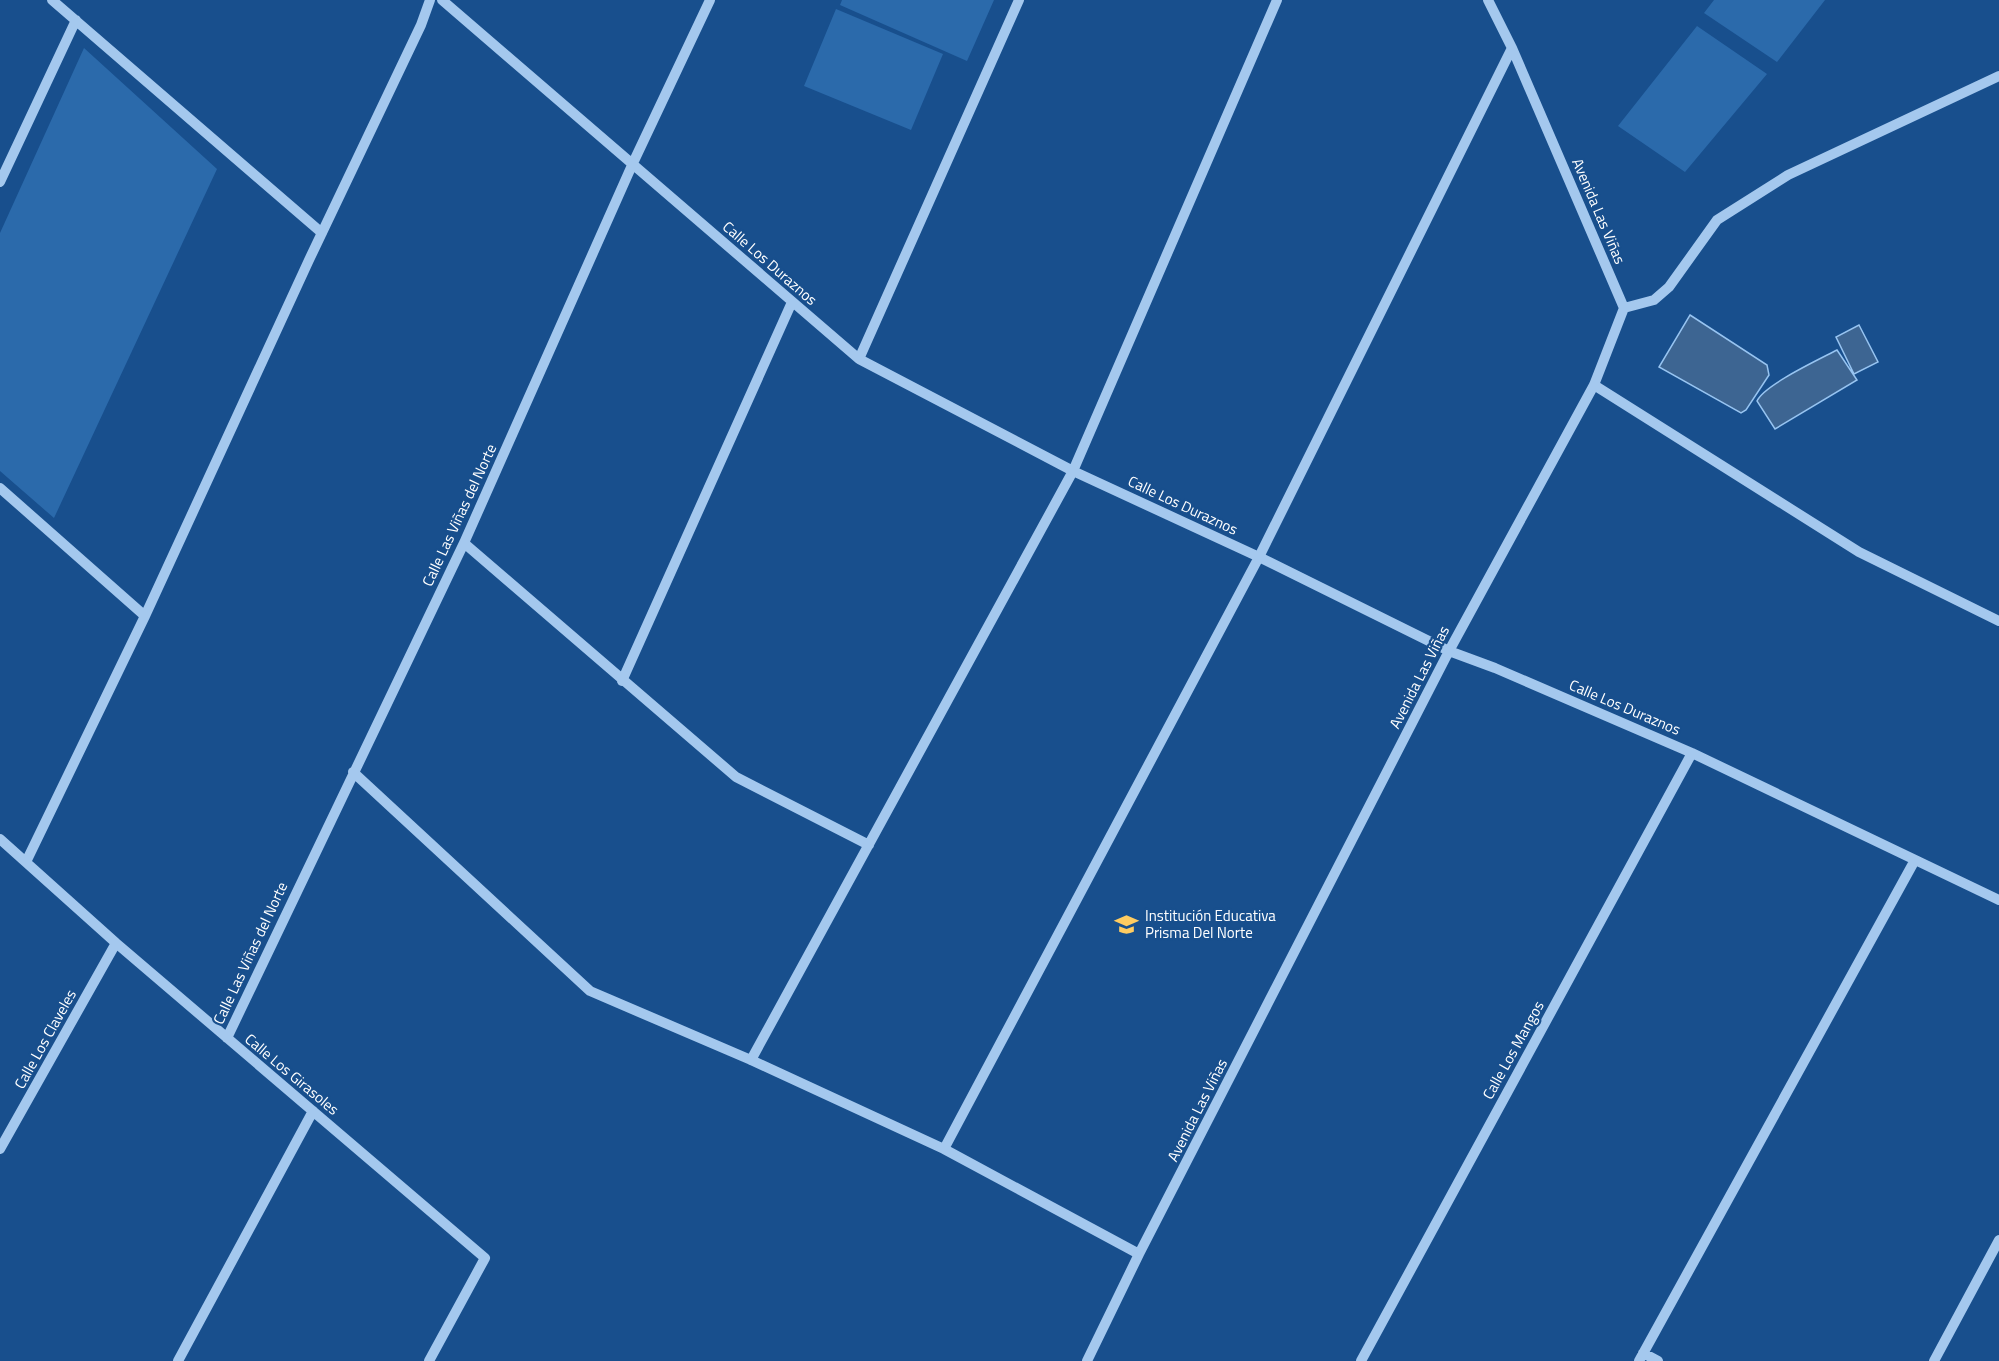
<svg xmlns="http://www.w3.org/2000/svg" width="1999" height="1361" viewBox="0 0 1999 1361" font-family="'Titillium Web',sans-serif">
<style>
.green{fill:#2b6aab}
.water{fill:#3d6592;stroke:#97c4f1;stroke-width:1.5}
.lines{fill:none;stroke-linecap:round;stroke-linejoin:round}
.minor{stroke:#a4c8ee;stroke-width:10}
.labels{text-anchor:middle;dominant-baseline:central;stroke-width:4.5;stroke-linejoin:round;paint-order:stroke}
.street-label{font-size:15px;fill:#fff;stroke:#184f8d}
.poi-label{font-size:15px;fill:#fff;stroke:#184f8d;text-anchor:start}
</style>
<rect width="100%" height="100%" fill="#184f8d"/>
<path class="green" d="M842,0H994L967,61L840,5Z
M1714,0H1825L1777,62L1704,13Z
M836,9L943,54L911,130L804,86Z
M1697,26L1767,74L1685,172L1618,126Z
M84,48L217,169L54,518L0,471V233Z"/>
<path class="water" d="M1690,315L1767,365L1769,375L1746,410L1741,413L1659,367Z
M1859,325L1878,362L1854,374L1836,337Z
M1837,350L1857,380L1775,429L1757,401C1764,385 1820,359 1837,350Z"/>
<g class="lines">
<path class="minor" d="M52,0L322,233
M442,0L859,359L1073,471L1259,557L1449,651L1495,668L1692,753L1999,900
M0,182L76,20
M1624,308L1654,300L1669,287L1717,220L1788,175L1999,76
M859,359L1019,0
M1594,385L1859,552L1999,621
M0,488L145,616
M464,543L736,777L869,845
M622,681L792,302
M353,772L590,991L751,1060L944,1149L1139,1254
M0,839L116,943L485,1258L429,1361
M26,862L145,616L309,260L421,25L430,0
M227,1038L464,543L633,163L710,0
M751,1060L1073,471L1277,0
M0,1149L116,943
M944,1149L1259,557L1512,48
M1643,1353L1658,1361
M178,1361L313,1111
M1087,1361L1139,1254L1449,651L1594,385L1624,308L1512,48L1488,0
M1361,1361L1692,753
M1639,1361L1915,860
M1934,1361L1999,1240"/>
</g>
<defs>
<symbol id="school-bare" viewBox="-9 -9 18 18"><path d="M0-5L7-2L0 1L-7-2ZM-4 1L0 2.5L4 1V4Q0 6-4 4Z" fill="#ffcc61" stroke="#184f8d" stroke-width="2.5" paint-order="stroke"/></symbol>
</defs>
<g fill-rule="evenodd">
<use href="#school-bare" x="1110" y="908" width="33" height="33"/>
</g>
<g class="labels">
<g class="street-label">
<text transform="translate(1599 211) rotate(67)">Avenida Las Viñas</text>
<text transform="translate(770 263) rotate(41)">Calle Los Duraznos</text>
<text transform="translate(1183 505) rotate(25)">Calle Los Duraznos</text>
<text transform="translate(459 515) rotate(-65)">Calle Las Viñas del Norte</text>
<text transform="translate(1419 677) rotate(-63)">Avenida Las Viñas</text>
<text transform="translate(1625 707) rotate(23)">Calle Los Duraznos</text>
<text transform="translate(250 953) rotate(-65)">Calle Las Viñas del Norte</text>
<text transform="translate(45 1039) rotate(-61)">Calle Los Claveles</text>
<text transform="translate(1513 1050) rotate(-61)">Calle Los Mangos</text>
<text transform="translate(292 1074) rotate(40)">Calle Los Girasoles</text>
<text transform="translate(1197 1110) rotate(-63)">Avenida Las Viñas</text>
</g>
<g class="poi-label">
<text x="1145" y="915">Institución Educativa<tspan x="1145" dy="17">Prisma Del Norte</tspan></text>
</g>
</g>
</svg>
